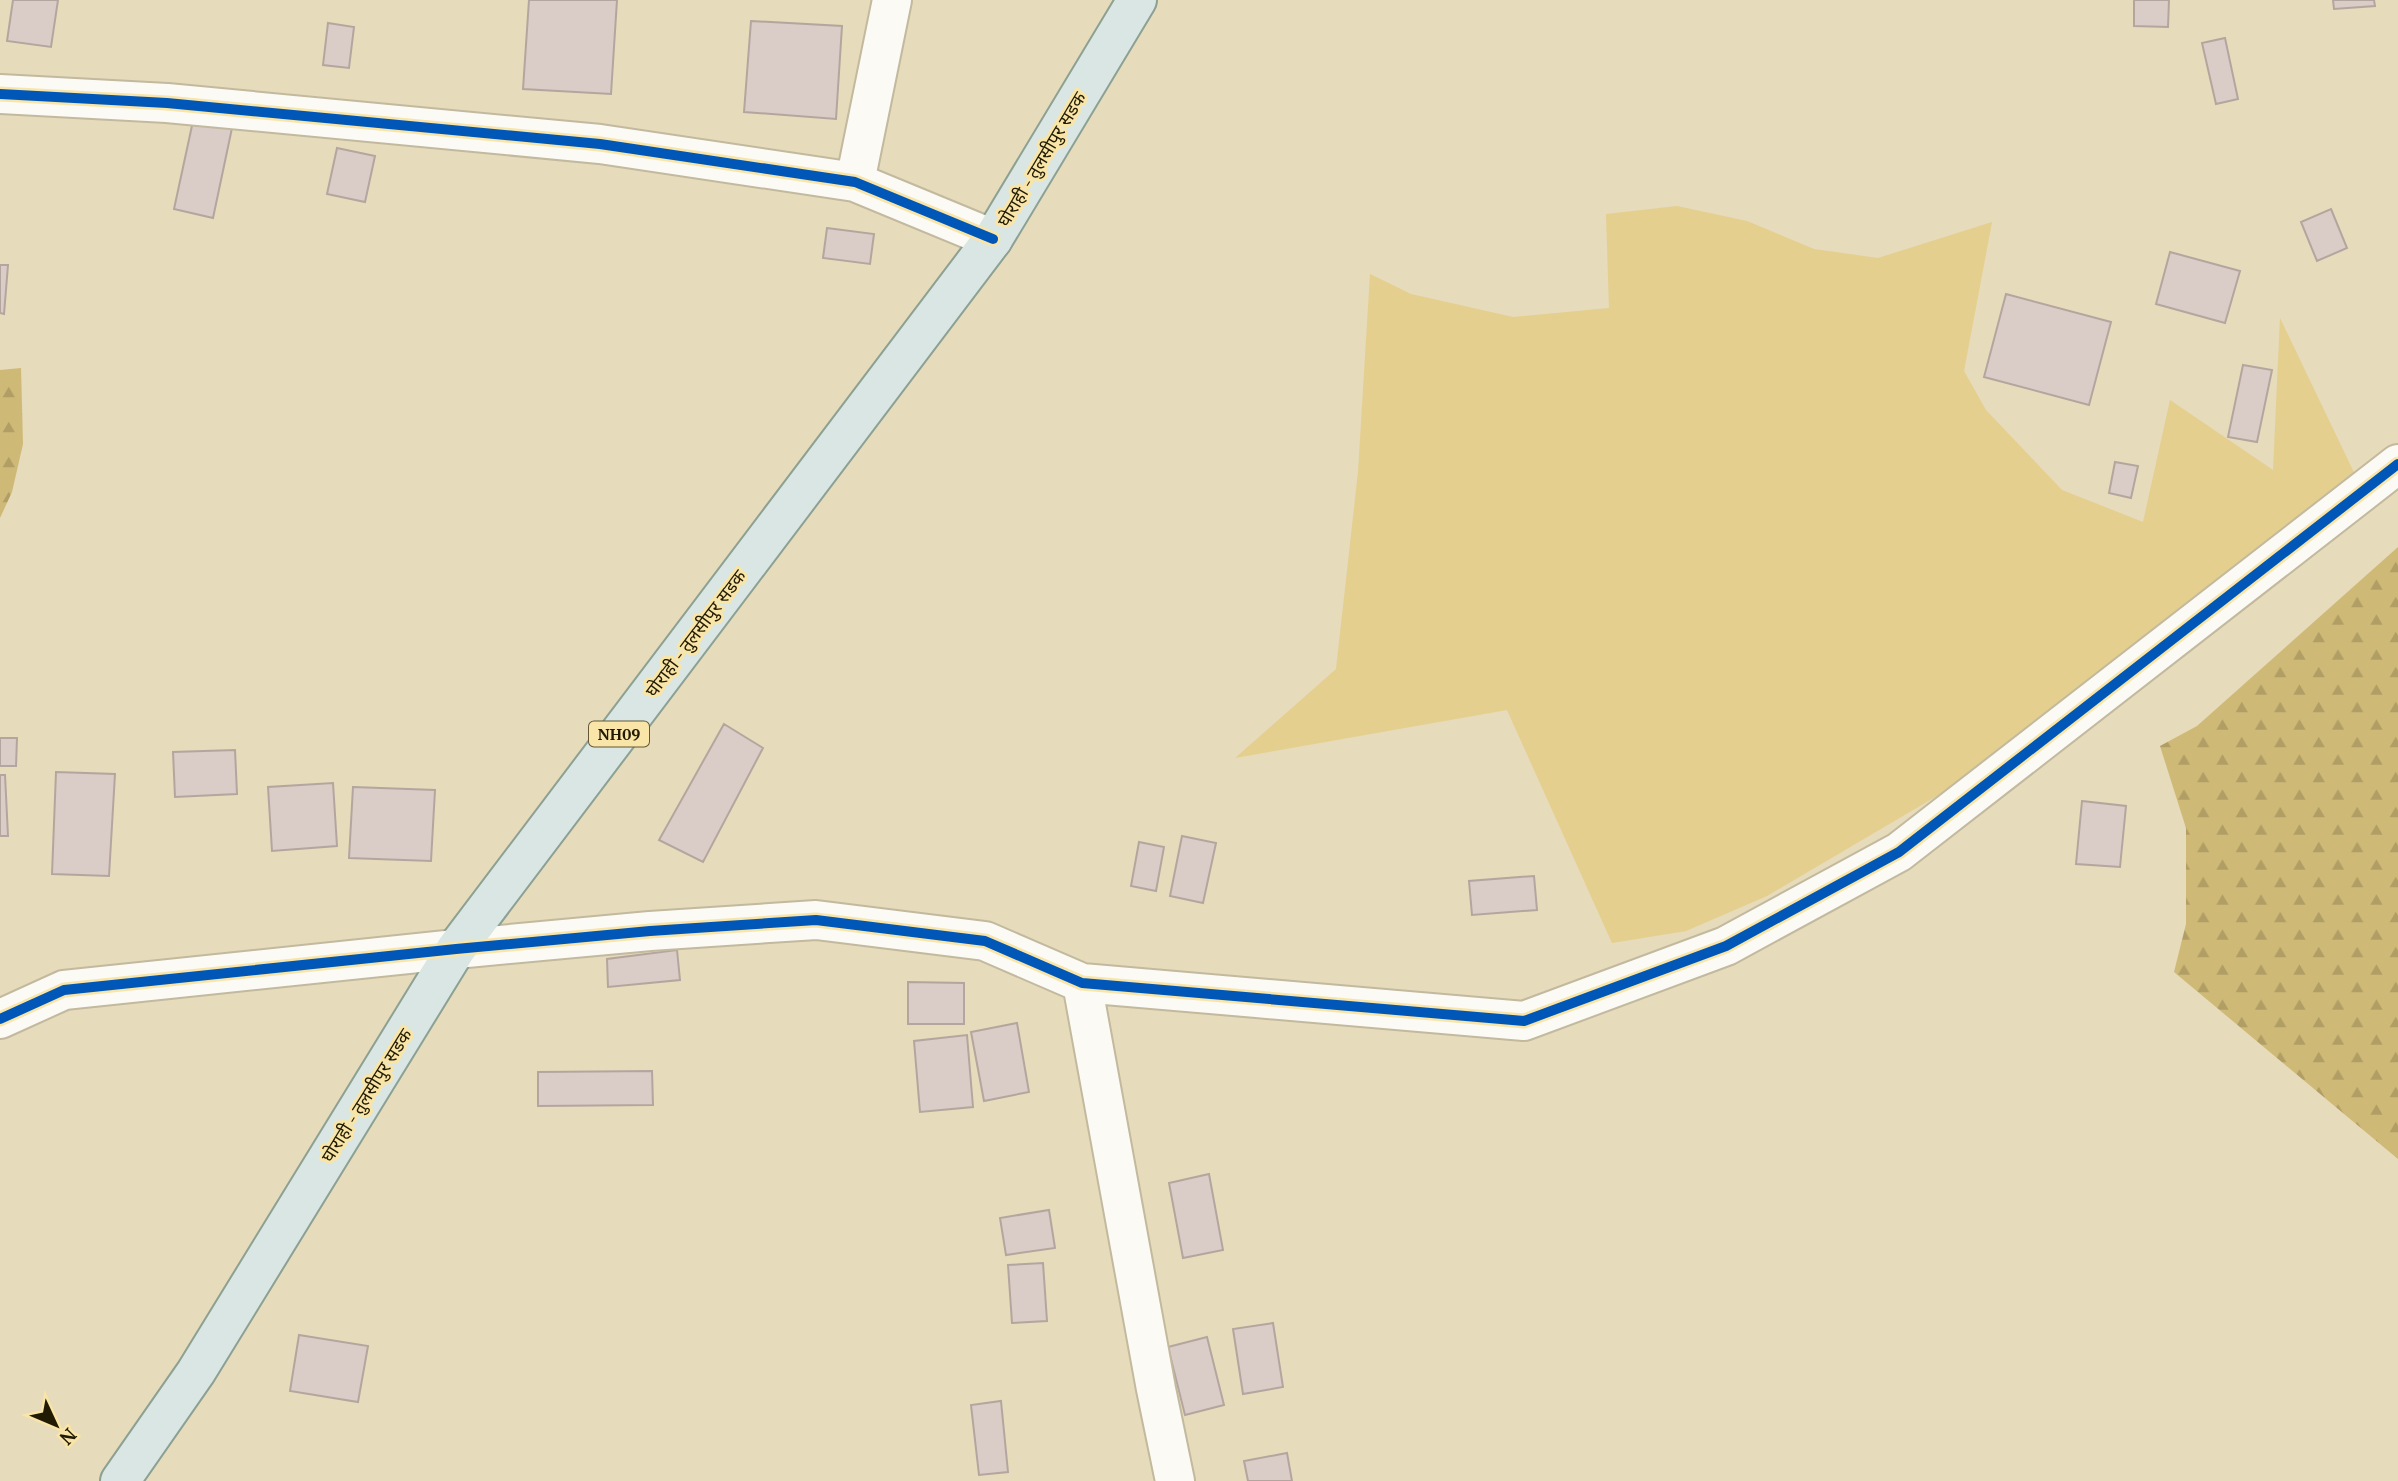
<svg xmlns="http://www.w3.org/2000/svg" width="2398" height="1481" viewBox="0 0 2398 1481" font-family="'PT Serif','Noto Sans Devanagari',serif">
<style>
.grass{fill:#e4cf8e}
.forest{fill:url(#forest-firs)}
.building{fill:#daccc6;stroke:#b4a69f;stroke-width:2}
.lines{fill:none;stroke-linecap:round;stroke-linejoin:round}
.minor-casing{stroke:#c2b99e;stroke-width:42}
.major-casing{stroke:#8ca093;stroke-width:42}
.minor{stroke:#fbfaf5;stroke-width:38}
.major{stroke:#d9e6e3;stroke-width:38}
.cycleway-casing{stroke:#f9e5a7;stroke-width:15}
.cycleway{stroke:#0057b8;stroke-width:10}
.labels{text-anchor:middle;dominant-baseline:central;stroke-width:6;stroke-linejoin:round;paint-order:stroke}
.shield{fill:#f9e5a7;stroke:#625834;stroke-width:2}
.shield-label{font-size:16px;font-weight:bold;fill:#221b03}
.street-label{font-size:18px;fill:#221b03;stroke:#f9e5a7}
</style>
<defs>
<pattern id="forest-firs" width="22" height="20" patternUnits="userSpaceOnUse" patternTransform="scale(1.75)"><rect width="22" height="20" fill="#ceb976"/><path d="M5 1l3.5 6h-7zM16 11l3.5 6h-7z" fill="#b19e64"/></pattern>
</defs>
<rect width="100%" height="100%" fill="#e6dbba"/>
<path class="grass" d="M1677,206L1747,221L1814,249L1878,258L1992,222L1964,371L1986,410L2062,490L2143,522L2170,400L2273,470L2280,318L2371,508L2083,710L1767,896L1686,931L1612,943L1507,710L1235,758L1336,669L1358,472L1370,274L1411,294L1513,317L1609,308L1606,214Z"/>
<path class="forest" d="M21,368L23,444L12,492L0,518V370Z
M2398,547V1159L2174,972L2186,924V828L2160,746L2197,726Z"/>
<path class="building" d="M13,0H58L51,47L7,41Z
M529,0H617L611,94L523,89Z
M2134,0H2169L2168,27L2134,26Z
M2333,0H2374L2375,6L2334,9Z
M751,21L842,26L836,119L744,112Z
M328,23L354,27L349,68L323,65Z
M2225,38L2238,99L2216,104L2202,43Z
M193,121L232,128L213,218L174,209Z
M337,148L375,156L365,202L327,194Z
M2331,209L2347,248L2317,261L2301,222Z
M827,228L874,234L870,264L823,258Z
M2170,252L2240,271L2225,323L2156,304Z
M0,265H8L4,314L0,313Z
M2006,294L2111,322L2089,405L1984,377Z
M2243,365L2272,370L2257,442L2228,437Z
M2115,462L2138,466L2131,498L2109,493Z
M724,724L763,748L703,862L659,840Z
M0,738H17L16,766H0Z
M235,750L237,794L175,797L173,752Z
M56,772L115,774L109,876L52,874Z
M0,775H5L8,836H0Z
M333,783L337,846L272,851L268,787Z
M353,787L435,790L431,861L349,858Z
M2082,801L2126,806L2120,867L2076,864Z
M1182,836L1216,843L1203,903L1170,896Z
M1139,842L1164,847L1156,891L1131,886Z
M1534,876L1537,910L1472,915L1469,881Z
M677,950L680,980L608,987L607,959Z
M908,982L964,983V1024H908Z
M1017,1023L1029,1092L984,1101L971,1032Z
M967,1035L973,1107L920,1112L914,1041Z
M652,1071L653,1105L538,1106V1072Z
M1209,1174L1223,1250L1183,1258L1169,1183Z
M1049,1210L1055,1248L1006,1255L1000,1218Z
M1043,1263L1047,1321L1012,1323L1008,1265Z
M1273,1323L1283,1387L1243,1394L1233,1329Z
M299,1335L368,1346L358,1402L290,1391Z
M1207,1337L1224,1405L1185,1415L1168,1347Z
M1001,1401L1008,1472L979,1475L971,1405Z
M1287,1453L1292,1481H1248L1244,1461Z"/>
<g class="lines">
<defs>
<path id="minor" d="M0,94L167,103L600,144L855,182L993,239
M855,182L892,0
M1082,983L1156,1389L1175,1481
M0,1019L64,990L456,949L650,931L816,920L985,941L1082,983L1524,1021L1726,946L1899,852L2398,464"/>
<path id="major" d="M120,1481L196,1372L456,949L993,239L1137,0"/>
</defs>
<use href="#minor" class="minor-casing"/>
<use href="#major" class="major-casing"/>
<use href="#minor" class="minor"/>
<use href="#major" class="major"/>
<defs>
<path id="cycleway" d="M0,94L167,103L600,144L855,182L993,239
M0,1019L64,990L456,949L650,931L816,920L985,941L1082,983L1524,1021L1726,946L1899,852L2398,464"/>
</defs>
<use href="#cycleway" class="cycleway-casing"/>
<use href="#cycleway" class="cycleway"/>
</g>
<g class="labels">
<rect class="shield" x="589" y="721.5" width="60" height="25" rx="5"/>
<g class="shield-label">
<text x="619" y="734">NH09</text>
</g>
<g class="street-label">
<text transform="translate(1041 159) rotate(-59)">घोराही - तुलसीपुर सडक</text>
<text transform="translate(695 633) rotate(-53)">घोराही - तुलसीपुर सडक</text>
<text transform="translate(366 1095) rotate(-58)">घोराही - तुलसीपुर सडक</text>
</g>
</g>
<g transform="translate(56 1425) rotate(134)" stroke="#f9e5a7" stroke-width="5" paint-order="stroke">
<path d="M0-5L12 26L0 18L-12 26Z" fill="#221b03"/>
<text y="-10" font-size="19" font-weight="bold" text-anchor="middle" fill="#221b03">N</text>
</g>
</svg>
